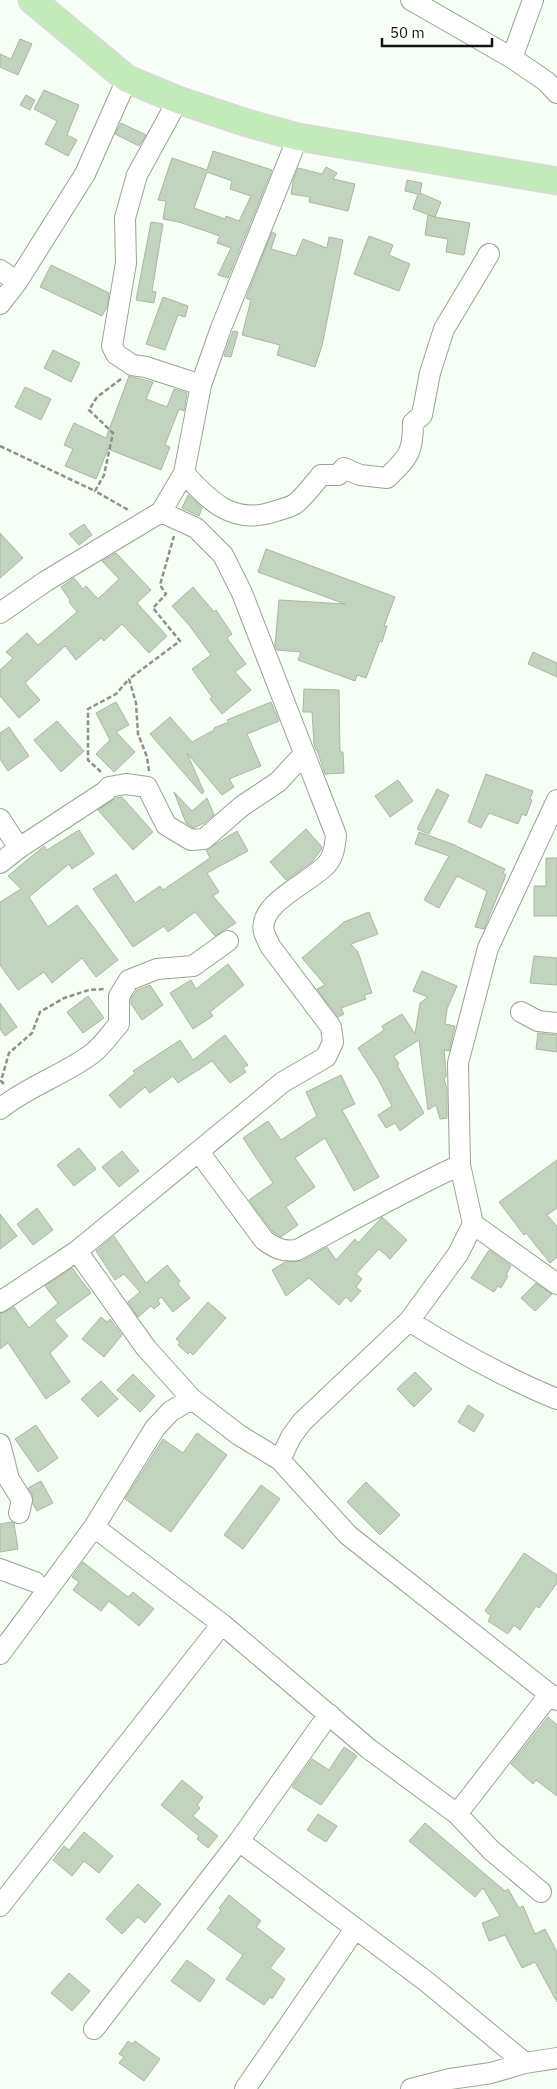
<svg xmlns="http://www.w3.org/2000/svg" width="557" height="2089" viewBox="0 0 557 2089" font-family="'IBM Plex Sans',sans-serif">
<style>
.building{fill:#c2d4be;stroke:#a6b8a2;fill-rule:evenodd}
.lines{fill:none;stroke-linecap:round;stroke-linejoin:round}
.minor-casing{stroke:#95a691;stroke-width:22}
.major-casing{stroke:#d9dad9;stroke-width:29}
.path{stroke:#8c938b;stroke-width:2.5;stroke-dasharray:5 2.5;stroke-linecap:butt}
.minor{stroke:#fff;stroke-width:20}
.major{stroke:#c3eab9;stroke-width:26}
</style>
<rect width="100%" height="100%" fill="#f7fef5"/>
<path class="building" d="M20,39L32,44L18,75L0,67V54L11,59Z
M44,90L79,105L67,135L77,140L68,156L45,144L57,121L34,109Z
M26,95L35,100L30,110L20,105Z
M121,123L146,135L139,146L115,134Z
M213,151L272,170L228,278L218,275L231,248L217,243L220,236L179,222L163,219L166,201L158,200L172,158L207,170ZM207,172L232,181L230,189L251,196L239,221L226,216L225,219L194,208Z
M326,167L337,173L333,179L355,184L348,211L309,202L310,197L291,194L293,181L298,168L322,174Z
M407,180L422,183L420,193L441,202L435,217L470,223L464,255L446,252L448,239L425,235L428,215L435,217L413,209L418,194L405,191Z
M151,222L163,224L152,291L156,292L154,303L136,300Z
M272,232L276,234L271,249L296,256L303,239L327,248L329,237L343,240L322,346L315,367L277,355L280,345L242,335L251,300L246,298Z
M369,236L393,245L389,255L410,264L399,291L354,274Z
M51,265L109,293L107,307L102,316L40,287Z
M163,297L188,306L185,317L178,315L165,350L146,344Z
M233,331L238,332L231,357L224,356Z
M53,350L80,363L71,382L44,368Z
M129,376L153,382L146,399L167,407L174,389L187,393L184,411L179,409L165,445L170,447L161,470L108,449L96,479L65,466L73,449L64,445L74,423L106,438Z
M25,387L51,399L41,420L15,407Z
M188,495L202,508L199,516L182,508Z
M84,524L92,535L79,545L69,534Z
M0,533L23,558L0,578Z
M266,549L395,597L384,626H387L382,642L380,641L366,678L357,675L355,681L298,660L301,652L277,650L275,645L279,600L345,604L258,572Z
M116,553L151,590L137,603L167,636L149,653L122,624L104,641L101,638L76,660L65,646L25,683L40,700L19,718L0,696V670L13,658L6,652L27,633L38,645L77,612L69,602L70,600L61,587L74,578L83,589L86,586L98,599L119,579L102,561Z
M193,587L214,612L216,610L232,634L227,638L246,664L235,672L251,690L222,714L210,699L212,697L192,669L211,655L189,625L172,606Z
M533,652L557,663V677L528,664Z
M304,689L339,690L340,752H343L344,773L325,774L317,750H316L314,744L312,712H303Z
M116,702L129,725L116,732L135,752L114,772L96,754L110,740L96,713Z
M271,702L279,721L247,734L261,766L229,779L234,787L222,795L187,753L204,792L202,794L150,734L170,717L192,742L214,730V728L229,722L227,720Z
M57,721L84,751L61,772L34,740Z
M9,727L29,756L8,771L0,759V733Z
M486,774L533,791L530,799L532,800L526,816L522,814L518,824L489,813L481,828L468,822Z
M398,780L413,801L390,817L375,796Z
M437,789L449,795L429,834L417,829Z
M174,792L192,811L207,798L214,815L204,823L194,828L186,823Z
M122,797L153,832L133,850L98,810L116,798Z
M306,829L322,847L321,850L312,862L286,880L270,862Z
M79,830L94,854L72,869L69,864L29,897L48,927L77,905L118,960L96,977L82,958L52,983L44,972L18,990L0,965V902L21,889L8,876L44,846L47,850Z
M237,831L248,851L207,873L219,892L213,896L236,923L215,936L195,912L168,932L164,926L133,947L93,889L116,874L135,903L160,886L163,890L210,858L206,850Z
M419,832L452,844L505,869L503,873L506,875L484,929L475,927L487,891L457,876L439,908L424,900L449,856L415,844Z
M546,858H557V916H534V886H546Z
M369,912L378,934L351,944L358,952L372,993L364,995L366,999L341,1008L344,1014L338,1017L317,989L325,985L302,958L344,922Z
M534,956L557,958V985L530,983Z
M228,964L244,985L210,1012L213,1016L193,1029L170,993L191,980L196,989Z
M422,971L457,986L447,1009L445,1024L455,1026L449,1051L444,1050L446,1071V1077L444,1078L447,1090V1118L440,1119L436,1105L428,1110L419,1040L394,1056L399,1064L397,1065L424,1113L400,1131L395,1123L386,1128L378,1115L392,1106L378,1079L358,1048L384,1030L382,1026L402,1014L415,1034L420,1003L428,997L413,991Z
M150,985L163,1005L142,1020L131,1004V999L137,990Z
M88,996L104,1018L83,1033L67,1012Z
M0,1003L17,1027L5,1036L0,1029Z
M538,1033L557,1035V1052L536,1049Z
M225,1035L248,1065L243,1068L246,1072L230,1083L212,1061L178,1083L173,1076L150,1093L145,1087L120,1108L109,1095L135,1073L133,1071L180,1040L193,1060Z
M341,1075L355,1104L342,1110L379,1177L354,1191L325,1138L295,1158L315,1187L286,1207L298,1225L281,1237L272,1231L249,1200L273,1183L243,1138L268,1121L281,1140L317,1116L306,1092Z
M79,1148L96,1169L74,1186L57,1165Z
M122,1151L139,1171L119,1187L102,1167Z
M557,1160V1208L547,1215L557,1226V1257L550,1263L526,1233L524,1235L499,1202Z
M37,1208L53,1230L33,1245L17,1224Z
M0,1214L17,1236L0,1249Z
M382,1217L407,1240L390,1259L379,1249L356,1274L362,1279L356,1287L361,1291L351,1302L346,1297L339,1305L309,1278L286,1296L272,1270L285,1262L302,1261L327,1247L336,1260L355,1239L358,1243Z
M114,1236L146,1283L167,1265L180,1281L178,1284L190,1298L173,1312L161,1297L158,1300L160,1304L154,1309L151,1306L138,1317L128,1302L140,1292L124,1274L115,1280L96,1251Z
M489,1250L511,1266L506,1275L508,1276L501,1288L498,1286L494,1292L471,1278Z
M72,1268L91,1293L54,1320L68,1336L50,1353L70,1382L46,1399L8,1343L0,1349V1314L14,1307L29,1328L58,1303L45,1286Z
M536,1283L552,1294L535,1311L521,1298Z
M208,1302L226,1318L193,1355L190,1352L188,1354L178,1345L180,1342L176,1339Z
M101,1317L107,1322L110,1319L122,1335L104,1357L82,1339Z
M415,1372L432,1389L414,1407L397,1389Z
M133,1374L155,1396L140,1412L117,1390Z
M101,1381L118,1399L98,1417L81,1399Z
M468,1405L484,1415L474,1432L458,1422Z
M36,1425L58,1458L38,1472L15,1439Z
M197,1433L227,1455L171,1532L125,1499L163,1439L183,1453Z
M41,1481L53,1503L37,1511L33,1504L32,1494L28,1488Z
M366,1482L400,1515L380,1535L347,1502Z
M261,1485L280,1499L243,1549L224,1535Z
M11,1522L14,1523L18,1549L0,1552V1524Z
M524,1553L557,1575V1583L539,1608L536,1606L520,1630L514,1625L508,1634L488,1621L491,1616L485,1611Z
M83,1562L128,1597L133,1592L154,1609L139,1626L109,1601L101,1611L73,1590L79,1582L72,1577Z
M548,1717L557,1725V1796L536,1780L533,1784L511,1764Z
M344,1747L357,1756L321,1805L292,1787L312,1759L329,1770Z
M182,1780L203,1797L197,1805L200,1808L193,1816L218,1836L208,1848L197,1839L199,1836L161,1805Z
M318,1814L337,1826L326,1842L307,1830Z
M425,1823L505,1891L508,1889L519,1908L523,1906L535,1934L545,1929L557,1952V2002L535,1962L522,1968L505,1935L489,1941L482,1923L500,1916L483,1888L475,1897L409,1841Z
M84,1832L113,1856L99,1873L84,1861L72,1876L53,1860L64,1846L69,1850Z
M138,1884L161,1904L145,1923L138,1917L122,1934L106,1919Z
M229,1895L261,1921L256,1927L285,1949L270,1968L285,1979L272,1999L270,1997L264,2005L226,1979L243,1955L207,1929L221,1910L219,1908Z
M187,1960L215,1980L200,2002L171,1981Z
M69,1973L90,1991L72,2011L51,1993Z
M128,2041L132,2044L135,2041L160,2059L144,2081L119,2063L124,2057L119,2054Z"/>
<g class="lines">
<defs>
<path id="minor" d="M411,0L512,58L547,82L557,93
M512,58L533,0
M178,100L137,175L125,218L126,263L112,346L116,354L132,365L146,367L201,385
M0,270L17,282
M0,304L17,282L85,174L127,79
M184,473C209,501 233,525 273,512C280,509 289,508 295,504C305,496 313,485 321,475H338L344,468L360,475L387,478C408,457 413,454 413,423L422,415L430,373L444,329L489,254
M0,613L46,581L161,512L184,473L201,385L221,328L298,137
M557,800L488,948L458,1063L460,1165L473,1224L458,1254L409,1321L302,1422L291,1437L280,1460L348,1535L557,1700
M0,819L19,848L106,791L109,787L126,784L147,787L166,825L191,840L204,839L242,806L278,782L304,754
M0,863L19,848
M521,1012L538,1021L557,1023
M0,1109C28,1086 64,1075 93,1053C103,1045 111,1033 119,1024V996L129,980L157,969L193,966L228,941
M199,1152L264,1240C275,1248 282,1252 297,1250C351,1221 404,1191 460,1165
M473,1224L557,1284
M77,1251L146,1348L192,1399
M0,1302L77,1251L283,1082L326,1057L333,1042L331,1027L270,946C268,941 265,936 264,932C257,903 312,882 327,864C334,856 335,845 336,835L242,593L223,555L196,528L161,512
M409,1321C457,1351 505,1378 557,1399
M0,1444L9,1479L22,1500L19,1513
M94,1527L222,1624L369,1749L457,1814L491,1850L541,1892
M0,1569L35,1582
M0,1654L94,1527L155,1428L171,1411L192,1399L239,1435L280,1460
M457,1814L550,1694
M239,1841L427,1982L525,2063
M0,1906L222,1624
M94,2029L239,1841L329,1714
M245,2089L355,1929
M411,2089L450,2079L491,2073L525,2063L557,2058"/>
<path id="major" d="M32,0L127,79L178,100L247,123L298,137L557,181"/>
</defs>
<use href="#minor" class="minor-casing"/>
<use href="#major" class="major-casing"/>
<path class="path" d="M121,379L97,397L89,410L113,433L104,475L95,491L130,511
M0,446L95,491
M149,771L147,757L138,734L136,703L129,679L180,641L153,608L166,594L160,585L174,536
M101,772L88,760V709L116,694L129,679
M4,1084L1,1081L9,1053L32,1033L40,1012L64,998L89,990L105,989"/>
<use href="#minor" class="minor"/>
<use href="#major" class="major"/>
</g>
<path d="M382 38v8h110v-8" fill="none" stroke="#10160f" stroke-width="2.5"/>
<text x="390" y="38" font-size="15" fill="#10160f" stroke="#ffffff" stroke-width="4" paint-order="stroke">50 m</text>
</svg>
